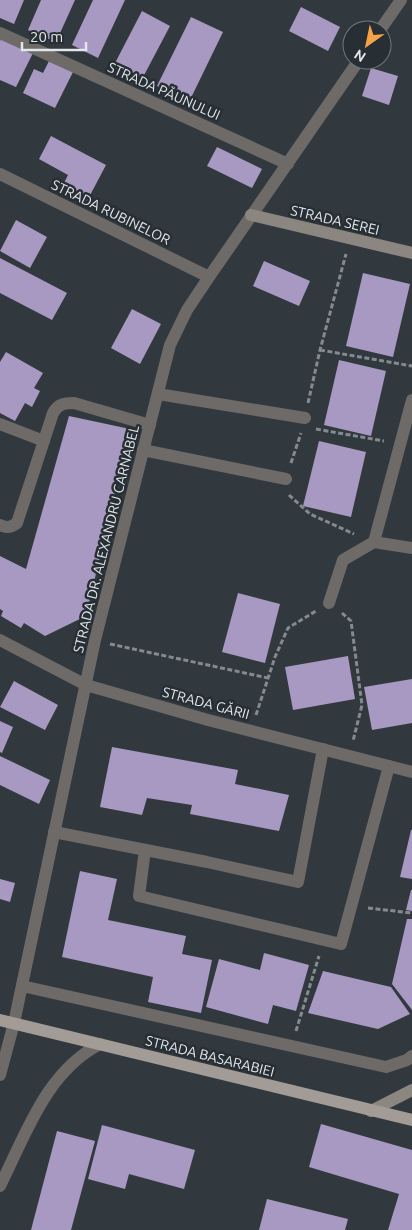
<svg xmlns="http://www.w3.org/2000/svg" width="412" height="1230" viewBox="0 0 412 1230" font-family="Ubuntu,sans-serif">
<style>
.building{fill:#a799c1}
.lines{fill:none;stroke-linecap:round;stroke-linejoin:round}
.path{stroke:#848a8f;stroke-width:3;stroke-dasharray:5 2.5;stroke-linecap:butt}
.lane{stroke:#6e6a67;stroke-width:12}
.street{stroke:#6e6a67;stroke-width:12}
.secondary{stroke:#8c8681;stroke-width:12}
.primary{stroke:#a39b95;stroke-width:12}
.labels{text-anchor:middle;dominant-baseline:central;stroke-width:5;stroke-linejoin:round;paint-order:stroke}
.street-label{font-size:14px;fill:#e2e7eb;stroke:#272f35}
</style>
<rect width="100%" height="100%" fill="#31393f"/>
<path class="building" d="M0,0H24L14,24L0,18Z
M41,0H75L56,42L28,30Z
M93,0H125L98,58L72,45Z
M301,7L340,27L328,51L289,31Z
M142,11L170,26L141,81L113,67Z
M191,17L223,32L189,102L157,86Z
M2,37L33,53L16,87L0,80V41Z
M49,61L73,72L55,108L23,93L34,69L43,73Z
M371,68L398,76L389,105L362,96Z
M51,136L106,165L87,201L62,187L68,175L39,159Z
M217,147L262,169L252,188L207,166Z
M16,220L47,237L30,268L0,251Z
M0,258L67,293L52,320L0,293Z
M264,261L310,281L299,306L253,286Z
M363,273L410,284L393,357L346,346Z
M132,309L161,324L140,364L111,348Z
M6,352L43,373L34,388L40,391L32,407L25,403L15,421L0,413V362Z
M339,360L386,371L371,436L324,425Z
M69,416L130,429L86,616L45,636L24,623L21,628L1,616L3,611L0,609V556L26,569Z
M319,441L366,452L351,517L303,506Z
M238,593L280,604L265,663L222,652Z
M348,656L355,699L293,710L285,667Z
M412,679V723L372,730L364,687Z
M14,681L58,705L45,730L0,707Z
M0,721L13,727L2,753L0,752Z
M112,747L238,770L235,784L289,795L279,831L190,814L192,805L147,798L142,815L100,807Z
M0,756L50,780L39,804L0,785Z
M411,830H412V879L400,877Z
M80,871L117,879L108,920L186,936L182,954L212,960L201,1013L148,1002L153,977L62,957Z
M0,879L15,883L10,902L0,899Z
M411,890H412V911L406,910Z
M407,919H412V1010L392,984Z
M264,953L309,965L296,1011L273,1005L268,1024L206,1007L219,959L260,970Z
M323,971L391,987L410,1014L378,1029L308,1013Z
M321,1124L412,1150V1230H388L399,1194L309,1167Z
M102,1125L195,1150L184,1189L129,1174L125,1189L88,1179Z
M57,1131L95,1141L71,1230H31Z
M267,1199L348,1219L345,1230H259Z"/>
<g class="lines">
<path class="path" d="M320,350L412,366
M308,403L320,350L346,254
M316,429L384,441
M291,463L301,433
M289,495L310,514L354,534
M342,613L351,621L362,705L353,741
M110,644L268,678
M256,715L275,657L288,628L316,611
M368,908L412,913
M296,1031L319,956"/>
<path class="lane" d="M158,394L305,418
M412,400L374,542L412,548
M0,424L44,441
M143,450L286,479
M0,525C7,528 10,528 17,523L53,413C58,404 64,403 74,403L150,425
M329,603L343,560L374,542
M54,832L207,862L298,882L323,749
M145,850L139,896L341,944L389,766
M22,986L386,1067L407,1060L412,1056
M0,1186C26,1134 46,1072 100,1044"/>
<path class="street" d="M380,30L401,0
M0,33L288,164
M0,174L209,277
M0,640L86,685L208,720L412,772
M0,1075L14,1023L95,640L170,345L187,310L209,277L359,60"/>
<path class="secondary" d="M251,215L412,253
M371,1111L412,1090"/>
<path class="primary" d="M0,1020L412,1120"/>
</g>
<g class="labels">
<g class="street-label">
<text transform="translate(164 91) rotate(24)">STRADA PĂUNULUI</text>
<text transform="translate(111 212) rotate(26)">STRADA RUBINELOR</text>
<text transform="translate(335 220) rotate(13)">STRADA SEREI</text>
<text transform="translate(106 539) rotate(-76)">STRADA DR. ALEXANDRU CARNABEL</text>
<text transform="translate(206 703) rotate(15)">STRADA GĂRII</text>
<text transform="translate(210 1056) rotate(14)">STRADA BASARABIEI</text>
</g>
</g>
<g transform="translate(367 45) rotate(213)"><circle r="24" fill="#272f35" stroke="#72797e"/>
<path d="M0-4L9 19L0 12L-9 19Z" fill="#f6a247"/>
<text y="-8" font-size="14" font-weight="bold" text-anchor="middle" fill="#e2e7eb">N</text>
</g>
<path d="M22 42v8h64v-8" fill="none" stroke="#e2e7eb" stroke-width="2.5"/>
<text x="30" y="42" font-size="15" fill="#e2e7eb" stroke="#272f35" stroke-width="4" paint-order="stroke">20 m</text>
</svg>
